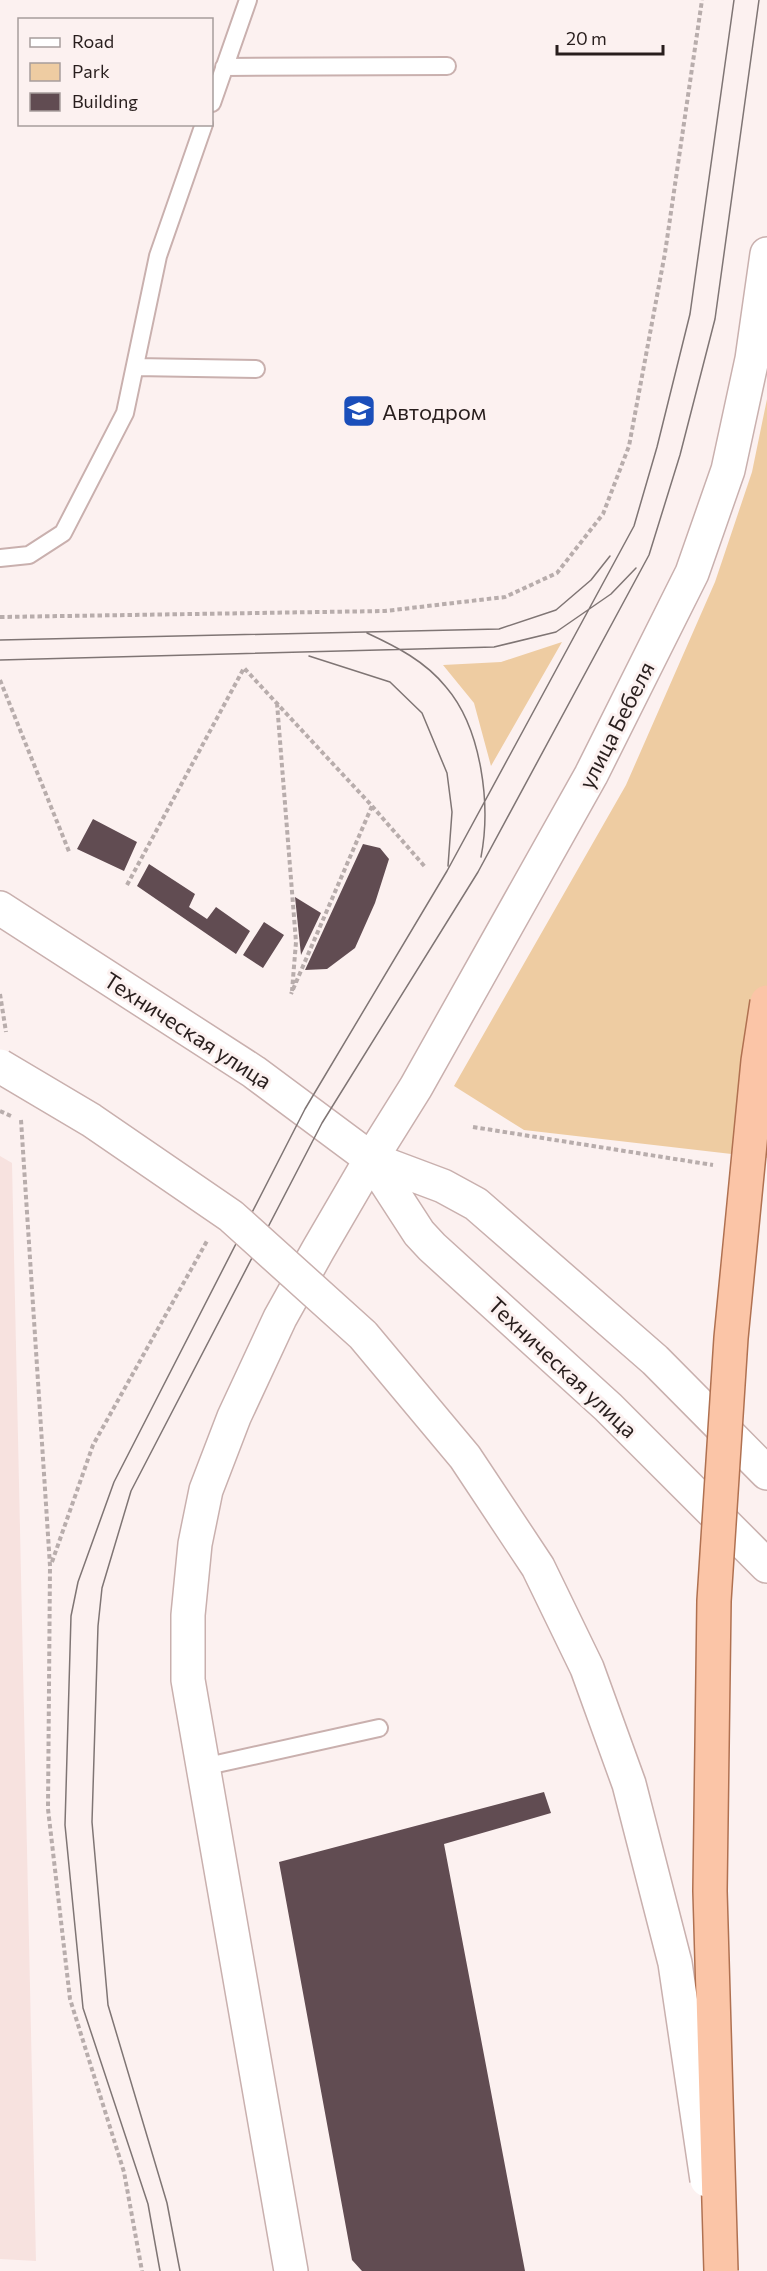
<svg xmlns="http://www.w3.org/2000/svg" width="767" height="2271" viewBox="0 0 767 2271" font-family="Commissioner,sans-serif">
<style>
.built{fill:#f7e2df}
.green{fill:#eecca2}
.building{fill:#614c52}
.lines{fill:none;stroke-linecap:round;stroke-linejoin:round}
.lane-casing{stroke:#c9b0ae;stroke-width:20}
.secondary-casing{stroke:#c9b0ae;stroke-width:36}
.path{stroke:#b8adac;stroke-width:4;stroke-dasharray:4.5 3;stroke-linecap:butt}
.lane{stroke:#fff;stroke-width:16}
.secondary{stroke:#fff;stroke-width:33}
.tram{stroke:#7f7574;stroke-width:1.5}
.secondary-bridge-casing{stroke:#c9b0ae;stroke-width:36;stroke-linecap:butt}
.primary-bridge-casing{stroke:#b07151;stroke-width:36;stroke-linecap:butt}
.secondary-bridge{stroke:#fff;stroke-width:33}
.primary-bridge{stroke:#fbc5a7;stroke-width:33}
.labels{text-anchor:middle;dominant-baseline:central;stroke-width:6;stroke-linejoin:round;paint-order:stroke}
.poi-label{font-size:22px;fill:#281e1d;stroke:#fcf1f0;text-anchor:start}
.street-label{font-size:22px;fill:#281e1d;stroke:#fcf1f0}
</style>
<rect width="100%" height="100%" fill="#fcf1f0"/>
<path class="built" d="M0,1156L12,1163L36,2261L0,2259Z"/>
<path class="green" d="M767,399V1158L524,1130L454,1086L626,785L715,582L752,472Z
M562,642L491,766L474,703L443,665L501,662Z"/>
<path class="building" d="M93,819L137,842L124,871L77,849Z
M363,844L380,848L389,859L375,903L355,948L327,969L305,970Z
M149,864L195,894L189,907L207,919L216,907L250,931L236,954L137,886Z
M295,897L321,913L301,955Z
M264,922L284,935L263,968L243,955Z
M544,1792L551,1813L444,1844L525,2271H362L352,2260L279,1862Z"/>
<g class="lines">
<defs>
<path id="lane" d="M224,67L447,66
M212,103L248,0
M135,367L256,369
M0,558L29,555L63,533L125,413L158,256L204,124
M203,1767L379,1728"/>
<path id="secondary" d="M0,908L254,1072L371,1159L443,1186L476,1204L655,1360L767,1473
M371,1159L419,1233L432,1247L608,1407L767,1566
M291,2271L188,1680V1615L195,1544L206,1490L234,1417L280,1318L318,1250L371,1159L416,1087L591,775L692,573L728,470L752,359L767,254"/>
</defs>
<use href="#lane" class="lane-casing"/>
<use href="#secondary" class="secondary-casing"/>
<path class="path" d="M0,617L385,611L505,597L557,573L603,514L629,446L665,253L702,0
M0,680L70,854
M277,703L296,942L292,991
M372,806L426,868
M127,885L244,668L372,806L291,994
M0,994L6,1032
M0,1111L11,1116
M21,1120L50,1566L48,1809L70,1999L124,2172L142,2271
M473,1127L713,1165
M52,1562L93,1445L207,1241"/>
<use href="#lane" class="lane"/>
<use href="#secondary" class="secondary"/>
<path class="tram" d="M367,633C397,647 425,661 446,687C482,729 491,805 481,857
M0,640L499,629L556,610L591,580L610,556
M309,656L390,682L422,713L447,773L452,812L448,866
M0,660L494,647L556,632L611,594L636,568
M160,2271L148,2204L83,2008L65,1825L71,1616L78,1582L114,1482L305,1109L447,871L634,526L657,447L690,314L734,0
M180,2271L167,2203L108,2005L92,1822L98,1626L102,1588L131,1491L322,1123L478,872L649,555L680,455L715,319L759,0"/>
<defs>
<path id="secondary-bridge" d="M0,1066L91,1120L231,1216L363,1335L465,1457L538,1567L587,1668L629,1784L675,1963L707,2180"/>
<path id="primary-bridge" d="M721,2271L710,1891L714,1601L731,1338L758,1061L767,1002"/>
</defs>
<use href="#secondary-bridge" class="secondary-bridge-casing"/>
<use href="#primary-bridge" class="primary-bridge-casing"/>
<use href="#secondary-bridge" class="secondary-bridge"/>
<use href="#primary-bridge" class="primary-bridge"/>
</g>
<defs>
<symbol id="school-square" viewBox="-11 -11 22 22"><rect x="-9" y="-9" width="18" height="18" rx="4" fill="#1a4eba" stroke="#fcf1f0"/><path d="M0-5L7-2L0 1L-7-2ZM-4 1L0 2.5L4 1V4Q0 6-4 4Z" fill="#fff"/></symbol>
</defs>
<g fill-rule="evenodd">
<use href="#school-square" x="340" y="392" width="38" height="38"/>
</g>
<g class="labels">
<g class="poi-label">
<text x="382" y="411">Автодром</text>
</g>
<g class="street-label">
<text transform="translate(616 725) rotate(-63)">улица Бебеля</text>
<text transform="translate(188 1030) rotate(33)">Техническая улица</text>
<text transform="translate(563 1367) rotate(43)">Техническая улица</text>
</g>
</g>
<rect x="18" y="18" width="195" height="108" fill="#fcf1f0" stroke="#a79d9c" stroke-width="1.5"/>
<rect x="30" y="38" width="30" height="9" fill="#ffffff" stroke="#a79d9c" stroke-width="1.5"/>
<text x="72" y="48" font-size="18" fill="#281e1d">Road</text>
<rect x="30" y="63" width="30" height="18" fill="#eecca2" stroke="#a79d9c" stroke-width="1.5"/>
<text x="72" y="78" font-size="18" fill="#281e1d">Park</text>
<rect x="30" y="93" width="30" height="18" fill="#614c52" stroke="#a79d9c" stroke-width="1.5"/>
<text x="72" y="108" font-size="18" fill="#281e1d">Building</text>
<path d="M557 45v9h106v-9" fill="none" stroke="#281e1d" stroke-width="3"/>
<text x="566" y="45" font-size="18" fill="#281e1d" stroke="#fcf1f0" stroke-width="4.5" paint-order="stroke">20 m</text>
</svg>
